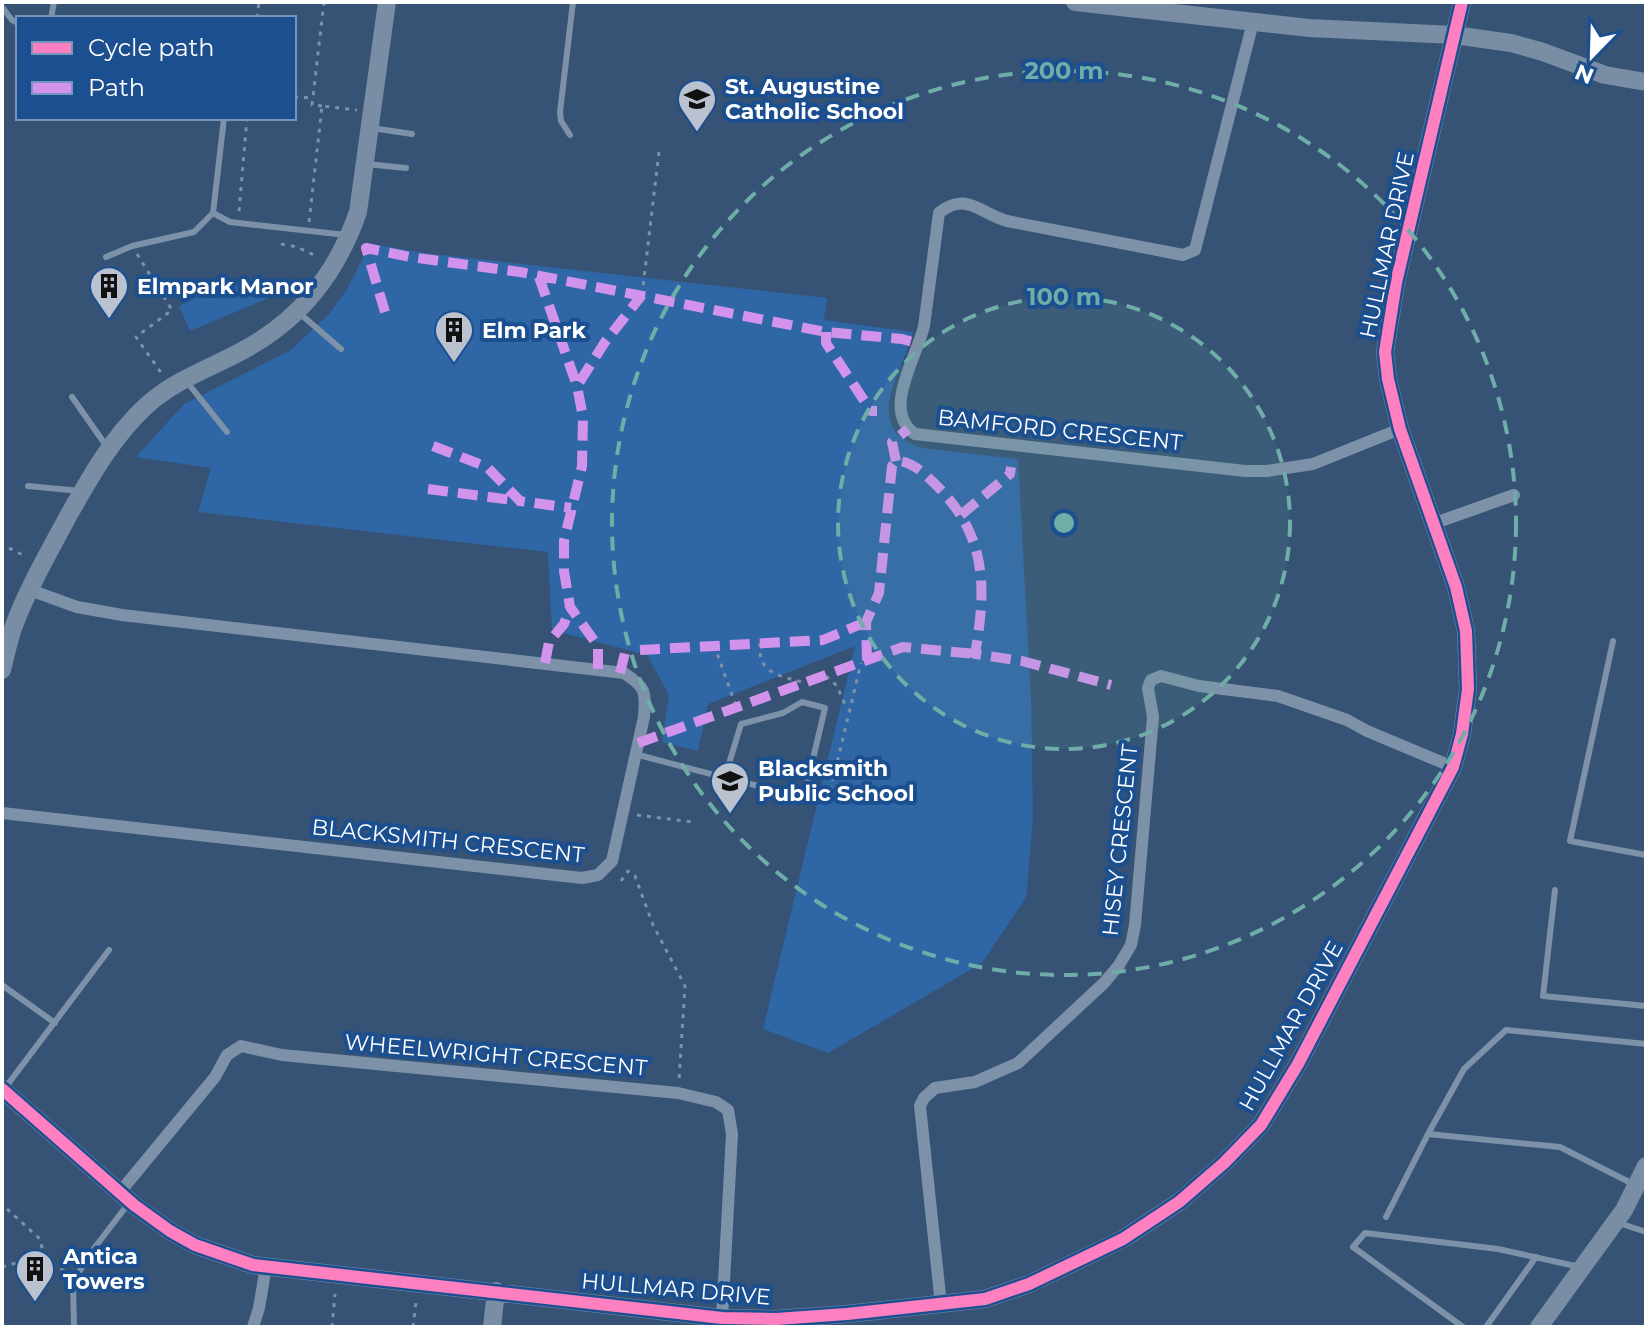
<svg xmlns="http://www.w3.org/2000/svg" width="1648" height="1329" viewBox="0 0 1648 1329" font-family="Montserrat,sans-serif">
<style>
.green{fill:#2f66a5}
.lines{fill:none;stroke-linecap:round;stroke-linejoin:round}
.path{stroke:#7d92a8;stroke-width:3;stroke-dasharray:4 6;stroke-linecap:butt}
.lane{stroke:#7d92a8;stroke-width:6}
.street{stroke:#7d92a8;stroke-width:12}
.secondary{stroke:#798da4;stroke-width:18}
.quiet{stroke:#d193ec;stroke-width:10;stroke-dasharray:20 10;stroke-linecap:butt}
.cycleway-casing{stroke:#1b4f8f;stroke-width:17}
.cycleway{stroke:#ff80c0;stroke-width:12}
.ring{fill:none;stroke:#6fada8;stroke-width:4;stroke-dasharray:14 10}
.labels{text-anchor:middle;dominant-baseline:central;stroke-width:8;stroke-linejoin:round;paint-order:stroke}
.poi-label{font-size:22px;font-weight:bold;fill:#fff;stroke:#1b4f8f;text-anchor:start}
.street-label{font-size:22px;fill:#fff;stroke:#1b4f8f}
.centre{fill:#6fada8;stroke:#1b4f8f;stroke-width:4}
.ring-label{font-size:24px;text-anchor:middle;font-weight:bold;fill:#6fada8;stroke:#1b4f8f;stroke-width:8;stroke-linejoin:round;paint-order:stroke}
</style>
<rect width="100%" height="100%" fill="#365274"/>
<path class="green" d="M370,244L433,254L827,298L824,320L913,332C903,372 859,428 922,448L1018,459L1031,698L1033,819L1026,898L982,963L828,1053L763,1029L855,646L708,704L698,751L662,742L669,695L647,655L552,630L548,552L198,512L211,468L136,457L184,404L291,350L329,314L346,291Z
M221,284L275,287L269,298L190,331L179,306Z"/>
<g class="lines">
<path class="path" d="M257,18L259,2
M294,97L312,98
M322,106L312,105L324,2
M239,211L247,118
M309,222L322,106L357,110
M281,244L297,247L318,257
M137,254L172,310L136,337L162,374
M642,295L659,152
M9,548L25,556
M760,643C757,674 780,676 806,683
M714,645L736,706
M826,676L837,686L847,709
M828,800L861,663
M637,815L693,822
M621,881L628,871L635,876L653,925L685,986L679,1080
M7,1209L40,1239L46,1265
M2,1267L23,1261L67,1271
M332,1327L335,1294
M413,1327L416,1303"/>
<path class="lane" d="M2,7L12,20L18,23
M51,18L54,2
M224,118L213,213L230,222L346,235
M372,128L412,134
M570,135L561,121L560,112L573,2
M366,164L406,168
M106,257L132,246L194,232L213,213
M298,312L341,349
M187,382L227,432
M72,397L107,447
M28,486L80,491
M1613,641L1570,841L1646,855
M635,754C691,769 747,784 804,797L825,708L802,702L783,713L741,724L725,777
M1555,890L1543,996L1646,1006
M2,985L55,1023
M5,1088L109,950
M1428,1134L1464,1069L1506,1030L1646,1044
M1386,1217L1428,1134L1560,1147L1633,1184
M1619,1223L1646,1232
M74,1327L73,1284L86,1259L128,1204
M1463,1327L1353,1247L1365,1233L1498,1249L1580,1267
M1486,1327L1536,1257"/>
<path class="street" d="M1253,22L1195,250L1183,255L1007,221C979,213 966,191 939,213L924,326C917,357 881,411 915,434L1245,471H1267L1313,464L1400,429
M1435,523L1514,495
M2,813L582,878L598,875L612,861L644,717C646,692 646,687 624,673L122,615L77,607L30,590
M120,1192L215,1077L227,1055L241,1046L282,1055L678,1093L716,1102L728,1110L732,1134L722,1318
M941,1305L920,1106L924,1098L935,1088L975,1082L1018,1063L1104,983L1119,965L1131,945L1135,925L1153,717L1148,688L1151,680L1161,676L1199,686L1278,696L1347,720L1367,731L1453,767
M253,1327L259,1308L266,1267"/>
<path class="secondary" d="M1075,2L1309,28L1454,35L1511,43L1543,52L1605,75L1646,82
M2,670C6,655 9,638 15,623C28,588 48,554 66,520C88,481 112,437 146,406C173,381 208,369 240,352C299,321 336,275 358,212L387,2
M2,1089L134,1205L170,1231L195,1245L253,1265L722,1318L776,1319L847,1314L985,1299L1029,1284L1123,1239L1179,1202L1224,1163L1261,1125L1298,1064L1453,767L1462,734L1468,689L1466,631L1456,587L1400,429L1388,379L1385,352L1396,283L1462,2
M492,1327L496,1291
M1539,1327L1624,1210L1646,1166"/>
<path class="quiet" d="M539,277L577,386
M385,312L366,248L410,257L520,272L826,332L902,339L920,344
M826,332V343L871,411H877
M433,446L487,467L520,501L571,508
M896,461L892,442L908,429
M428,489L520,501
M961,515L1010,474L1011,467
M640,650L823,640L866,622
M867,660L866,622L879,593L892,466L896,461C911,461 923,472 933,482C987,534 987,585 975,654L1022,661L1111,685
M545,663L549,642L564,624L570,607
M598,669V646L570,607L564,571V541L582,466L583,417L577,386L605,342L642,295
M620,673L627,645
M638,743L903,647L975,654"/>
<defs>
<path id="cycleway" d="M2,1089L134,1205L170,1231L195,1245L253,1265L722,1318L776,1319L847,1314L985,1299L1029,1284L1123,1239L1179,1202L1224,1163L1261,1125L1298,1064L1453,767L1462,734L1468,689L1466,631L1456,587L1400,429L1388,379L1385,352L1396,283L1462,2"/>
</defs>
<use href="#cycleway" class="cycleway-casing"/>
<use href="#cycleway" class="cycleway"/>
</g>
<circle cx="1064" cy="523" r="226" fill="#6fada8" fill-opacity=".12"/>
<g class="ring">
<circle cx="1064" cy="523" r="226"/>
<circle cx="1064" cy="523" r="452"/>
</g>
<defs>
<symbol id="school-pin" viewBox="-11 -11 22 30"><path d="M0 17L-7.5 6A9.5 9.5 0 1 1 7.5 6Z" fill="#b9c2ce" stroke="#1b4f8f"/><path d="M0-5L7-2L0 1L-7-2ZM-4 1L0 2.5L4 1V4Q0 6-4 4Z" fill="#111"/></symbol>
<symbol id="building-pin" viewBox="-11 -11 22 30"><path d="M0 17L-7.5 6A9.5 9.5 0 1 1 7.5 6Z" fill="#b9c2ce" stroke="#1b4f8f"/><path d="M-4-6H4V6H1V3H-1V6H-4ZM-2.5-4.3h1.7v1.8h-1.7ZM.8-4.3h1.7v1.8H.8ZM-2.5-1h1.7V.8h-1.7ZM.8-1h1.7V.8H.8Z" fill="#111"/></symbol>
</defs>
<g fill-rule="evenodd">
<use href="#school-pin" x="675" y="77" width="44" height="60"/>
<use href="#building-pin" x="87" y="264" width="44" height="60"/>
<use href="#building-pin" x="432" y="308" width="44" height="60"/>
<use href="#school-pin" x="708" y="759" width="44" height="60"/>
<use href="#building-pin" x="13" y="1247" width="44" height="60"/>
</g>
<g class="labels">
<g class="poi-label">
<text x="725" y="86">St. Augustine<tspan x="725" dy="25">Catholic School</tspan></text>
<text x="137" y="286">Elmpark Manor</text>
<text x="482" y="330">Elm Park</text>
<text x="758" y="768">Blacksmith<tspan x="758" dy="25">Public School</tspan></text>
<text x="63" y="1256">Antica<tspan x="63" dy="25">Towers</tspan></text>
</g>
<g class="street-label">
<text transform="translate(1387 245) rotate(-78)">HULLMAR DRIVE</text>
<text transform="translate(1060 430) rotate(6)">BAMFORD CRESCENT</text>
<text transform="translate(1120 840) rotate(-84)">HISEY CRESCENT</text>
<text transform="translate(448 841) rotate(6)">BLACKSMITH CRESCENT</text>
<text transform="translate(1291 1026) rotate(-61)">HULLMAR DRIVE</text>
<text transform="translate(496 1055) rotate(5)">WHEELWRIGHT CRESCENT</text>
<text transform="translate(676 1289) rotate(5)">HULLMAR DRIVE</text>
</g>
</g>
<circle cx="1064" cy="523" r="12" class="centre"/>
<g class="ring-label">
<text x="1064" y="79">200 m</text>
<text x="1064" y="305">100 m</text>
</g>
<rect width="1648" height="1329" fill="none" stroke="#ffffff" stroke-width="8"/>
<rect x="16" y="16" width="280" height="104" fill="#1b4f8f" stroke="#7695bc" stroke-width="2"/>
<rect x="32" y="42" width="40" height="12" fill="#ff80c0" stroke="#7695bc" stroke-width="2"/>
<text x="88" y="56" font-size="24" fill="#ffffff">Cycle path</text>
<rect x="32" y="82" width="40" height="12" fill="#d193ec" stroke="#7695bc" stroke-width="2"/>
<text x="88" y="96" font-size="24" fill="#ffffff">Path</text>
<g transform="translate(1592 56) rotate(203)" stroke="#1b4f8f" stroke-width="6" paint-order="stroke">
<path d="M0-6L14 30L0 20L-14 30Z" fill="#ffffff"/>
<text y="-12" font-size="22" font-weight="bold" text-anchor="middle" fill="#ffffff">N</text>
</g>
</svg>
